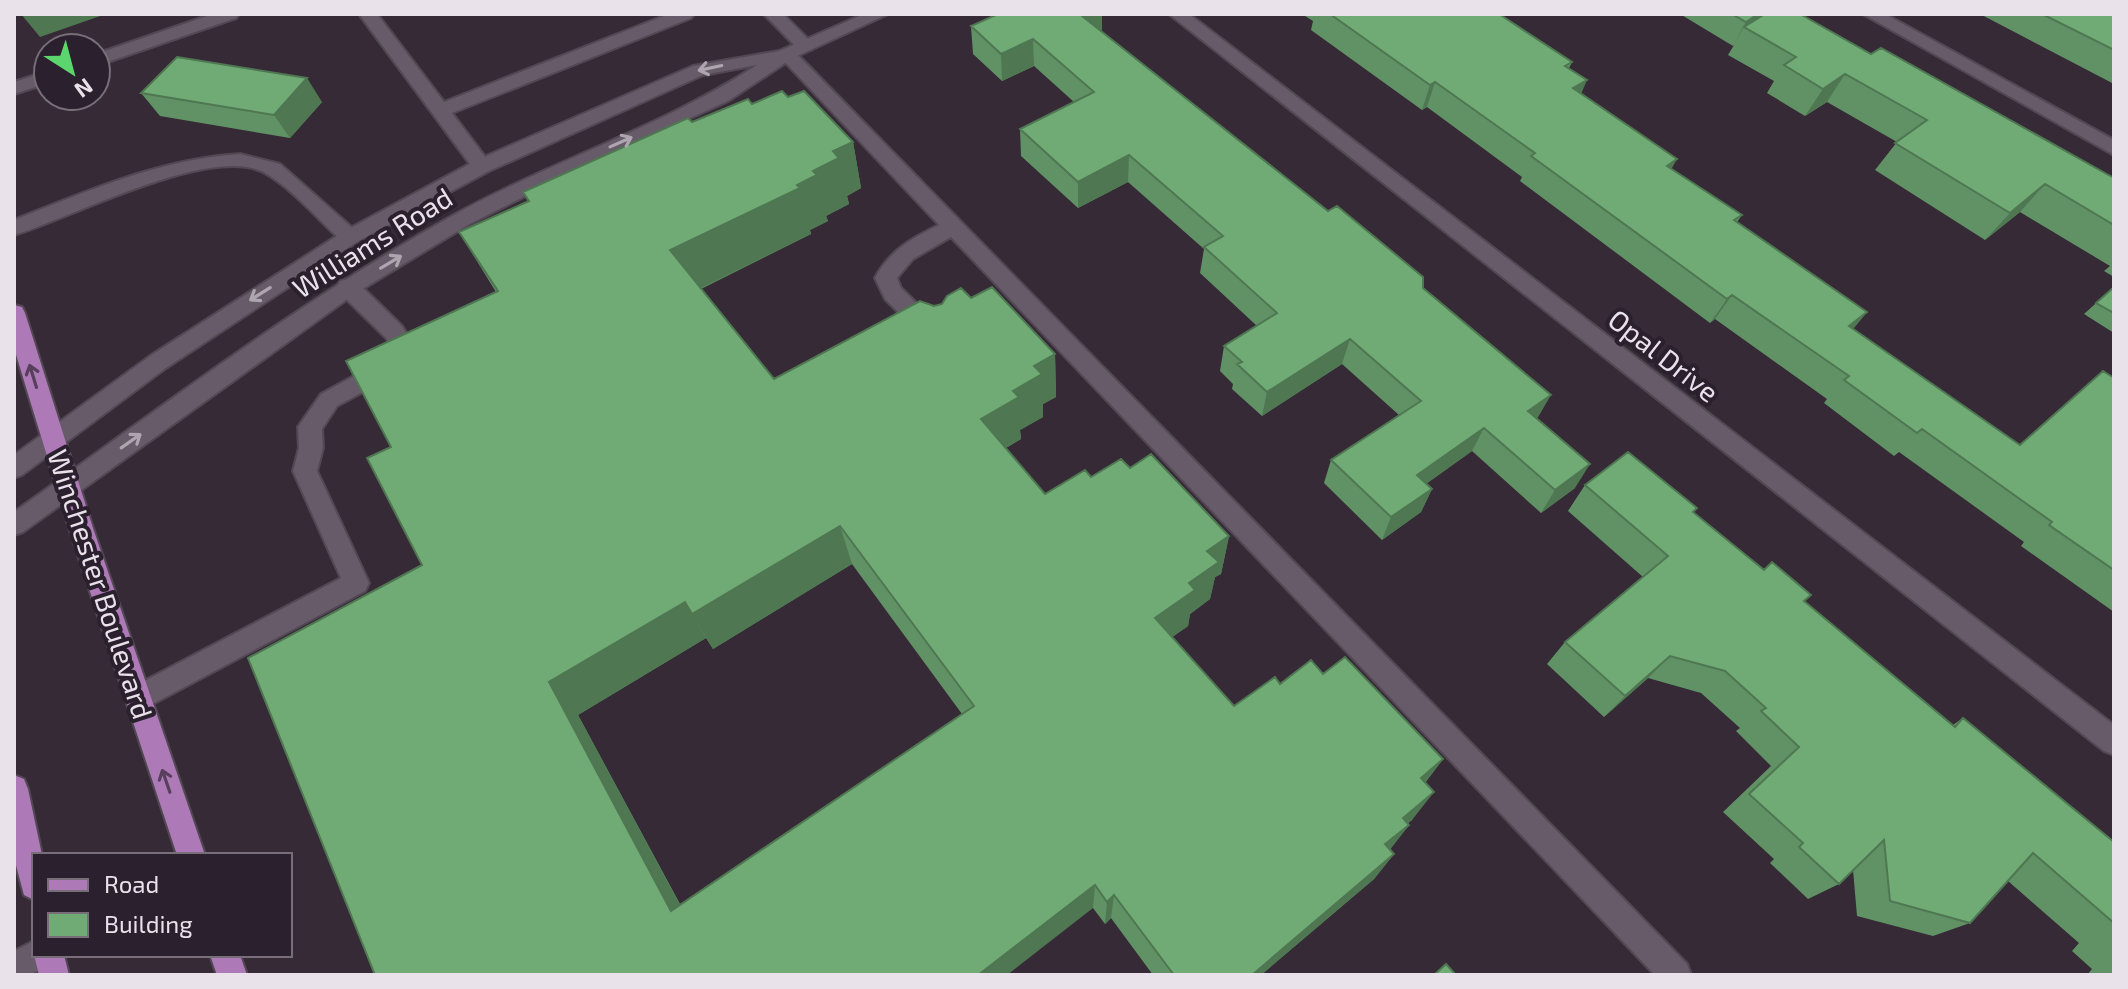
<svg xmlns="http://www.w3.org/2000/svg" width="2128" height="989" viewBox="0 0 2128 989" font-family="'Exo 2',sans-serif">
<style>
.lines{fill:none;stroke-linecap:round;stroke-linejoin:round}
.lane-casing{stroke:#524854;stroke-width:4}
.street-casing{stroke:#524854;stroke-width:4}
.secondary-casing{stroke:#524854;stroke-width:4}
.primary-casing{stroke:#524854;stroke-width:4}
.lane{fill:#675a69;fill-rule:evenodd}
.street{fill:#675a69;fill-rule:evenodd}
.secondary{fill:#675a69;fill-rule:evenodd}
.primary{fill:#ad79b6;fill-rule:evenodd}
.wall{fill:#609265;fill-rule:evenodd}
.shaded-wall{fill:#4e7752}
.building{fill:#70aa75;stroke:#4e7752;stroke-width:2;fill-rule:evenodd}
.oneway{stroke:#aea5b0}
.oneway2{stroke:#583f5d}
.labels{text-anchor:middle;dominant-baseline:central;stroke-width:8;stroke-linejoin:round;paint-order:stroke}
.street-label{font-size:28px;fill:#e9e2eb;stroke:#2b202d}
</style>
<rect width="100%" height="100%" fill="#362a37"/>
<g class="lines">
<defs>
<path id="lane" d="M213,14H239L236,18L96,66V54Z
M359,14H377L444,102L669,14H694L691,18L452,113L492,166L482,173L475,171Z
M764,14H783L811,42L814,46L811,50H799Z
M787,48L793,50L1687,964L1691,975H1655L951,237L913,259L897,278L901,288L938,324L941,330L938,336L930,338L922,336L885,299L875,278C890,250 912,238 939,225L781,58L778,54Z
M48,71V83L14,94V82Z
M240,154L280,164L357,232L360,237L357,242H343C318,220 294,190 265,173C212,143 70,219 14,235V220C88,191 160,159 240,154Z
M348,279L356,281L402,326L421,356L418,362L337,406L322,429L323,448L317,471L369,583L365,591L147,707L138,710L129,707L125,698L129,689L341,578L293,471L299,448L298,427L321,394L396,353L386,338L340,293L337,287L340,281Z
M34,941V955H52C45,972 32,975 14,975V951Z"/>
<path id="street" d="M1169,14H1189L2114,725V755L2104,751Z
M1863,14H1885L2114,140V155Z"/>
<path id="secondary" d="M864,14H888L793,58L728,101L587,165L468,225L356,293L23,532L14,535V512C158,410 298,302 452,216C551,161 662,127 757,65L703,75L489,171L357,242L166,368L22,475L14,478V455L150,356L343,232L475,161L693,66L779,51Z"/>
<path id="primary" d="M14,305L22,307L25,313L93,528L205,855H177L69,528L14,348Z
M14,775L24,779L28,789L42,855H34V900L24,895L14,858Z
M34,955H64L69,975H39Z
M210,955H240L247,975H217Z"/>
</defs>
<use href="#lane" class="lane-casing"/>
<use href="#street" class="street-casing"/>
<use href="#secondary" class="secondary-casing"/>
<use href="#primary" class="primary-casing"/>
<use href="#lane" class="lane"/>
<use href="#street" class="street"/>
<use href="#secondary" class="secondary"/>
<use href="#primary" class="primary"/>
</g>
<path class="wall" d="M1102,14V32L1423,288L1537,419L1575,488L1541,513L1472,451L1426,484L1432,489L1421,512L1382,540L1324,483L1331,460L1399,415L1342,364L1262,416L1232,389L1233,384L1220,371L1224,346L1257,326L1200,273L1204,249L1128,182L1078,208L1021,156L1020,129L1074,102L1034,66L1002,81L973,54L971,26Z
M1302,14H1499L1572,62L1569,68L1581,94L1672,169L1742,215L1737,222L1867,312L1853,329L2019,445L2103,371L2114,378V612L2021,546L2024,542L1899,452L1894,456L1824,403L1827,399L1715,319L1710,323L1520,181L1522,177L1427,107L1422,110L1311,30L1313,21Z
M1680,14H1800L1871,54L2114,178V277L2104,271L2110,266L2020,212L1985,240L1875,170L1897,142L1827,102L1805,116L1767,93L1774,81L1728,55L1734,45L1733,46Z
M1980,14H2114V84Z
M141,93L322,102L290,138L160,116Z
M788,97L853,142L861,188L847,196L849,204L826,216L828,221L810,230L811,234L701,289L774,379L934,306L971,298L1055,354L1056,397L1043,404V417L1020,430L1021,439L1006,448L1045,494L1091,477L1130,468L1229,536L1221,574L1215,577L1210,599L1190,614L1188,626L1172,637L1234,706L1280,684L1323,674L1443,759L1425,783L1412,820L1408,823L1409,825L1390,849L1394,854L1374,879L1261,975H1153L1111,918L1105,924L1093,908L375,975L422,565L391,447L496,292L459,232L528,202L523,192L692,122L752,104ZM852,564L962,714L680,904L578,715L706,638L713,649Z
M2114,287V333L2084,314Z
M1585,485L1693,512L1804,601L1953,725L1963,718L2114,842V975H2087L2092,969L2072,951L2079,943L2008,881L1970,923L1933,936L1857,916L1853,870L1839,884L1808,899L1770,863L1774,859L1723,812L1771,766L1736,731L1740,728L1701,693L1648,678L1604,717L1547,664L1565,642L1643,577L1568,511Z"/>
<path class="shaded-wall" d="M21,14H106L40,37Z
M1086,14H1102V34L1082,16Z
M1758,14H1776L1744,27L1733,46L1746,22Z
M1033,39L1034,66L1002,81L1001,54Z
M1845,74L1827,102L1805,116L1823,89Z
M307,78L322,102L290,138L274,115Z
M1587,80L1576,106L1573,88Z
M1435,82L1427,107L1422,110L1430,85Z
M853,142L861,188L847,196L849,204L826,216L828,221L810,230L811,234L687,295L670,250L797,185L833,151Z
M1129,155L1128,182L1078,208V182Z
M1677,159L1663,184L1667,166Z
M2045,184L2020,212L1985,240L2010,213Z
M1732,295L1715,319L1710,323L1727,299Z
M1867,312L1847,336L1849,326Z
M1350,339L1342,364L1262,416L1267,392Z
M1055,354L1056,397L1043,404V417L1020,430L1021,439L985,460L981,419L1013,391L1034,366Z
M1551,395L1537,419L1528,411Z
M1484,428L1472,451L1406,498L1417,475Z
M1590,464L1575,488L1541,513L1555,490Z
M1432,489L1421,512L1382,540L1391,517Z
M840,526L852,564L713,649L692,614Z
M1229,536L1221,574L1215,577L1210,599L1190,614L1188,626L1150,653L1155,618L1189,583L1207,551Z
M685,602L706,638L578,715L695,933L671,911L549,682Z
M1670,656L1648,678L1604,717L1625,696Z
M1443,759L1421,788V778Z
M1434,792L1412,820L1383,844L1403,818Z
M1409,825L1389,851L1385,844Z
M1394,854L1374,879L1261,975H1252Z
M1095,885L1093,908L1007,975H978Z
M1114,895L1111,918L1105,924L1107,902Z"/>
<path class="building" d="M998,14H1086L1082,16L1328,211L1337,206L1423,277V288L1551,395L1528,411L1590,464L1555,490L1484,428L1417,475L1432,489L1391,517L1331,460L1421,401L1350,339L1267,392L1237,364L1242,362L1224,346L1277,313L1204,247L1223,236L1129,155L1078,182L1020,129L1094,92L1033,39L1001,54L971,26Z
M1330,14H1499L1572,62L1565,66L1587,80L1573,88L1677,159L1667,166L1742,215L1734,220L1867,312L1849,326L2020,445L2103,371L2114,378V570L2049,525L2052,522L1922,429L1917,433L1844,380L1849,376L1732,295L1727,299L1531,156L1535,153L1435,82L1430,85Z
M1732,14H1758L1746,22Z
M1765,14H1800L1871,54L1881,48L2114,178V225L2045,184L2010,213L1895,143L1927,120L1845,74L1823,89L1784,65L1796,57L1744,27Z
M2042,14H2114V50Z
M177,57L307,78L274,115L141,93Z
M782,91L788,97L804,91L853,142L833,151L839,158L813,171L817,175L797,185L800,188L670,250L774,379L920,301L934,306L942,304L947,296L961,288L971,298L992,287L1055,354L1034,366L1042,374L1013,391L1019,397L981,419L1045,494L1085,470L1091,477L1121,459L1130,468L1151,454L1229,536L1207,551L1219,562L1189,583L1195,590L1155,618L1234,706L1275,677L1280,684L1311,660L1323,674L1345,657L1443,759L1421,778L1434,792L1403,818L1409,825L1385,844L1394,854L1252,975H1174L1114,895L1107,902L1095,885L978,975H375L248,658L422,565L367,458L391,447L346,361L498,291L459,232L529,201L523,192L688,118L692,122L748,99L752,104ZM840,526L974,706L671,911L549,682L685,602L692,614Z
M2114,287V313L2096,303Z
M1628,452L1697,508L1693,512L1764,570L1772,562L1811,595L1804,601L1955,727L1963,718L2114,842V923L2033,853L1970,923L1890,901L1884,840L1839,884L1799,847L1803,843L1749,794L1799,747L1761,711L1766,708L1725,671L1670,656L1625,696L1565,642L1668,556L1585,485Z
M1446,964L1456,975H1434Z"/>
<defs><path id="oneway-shaft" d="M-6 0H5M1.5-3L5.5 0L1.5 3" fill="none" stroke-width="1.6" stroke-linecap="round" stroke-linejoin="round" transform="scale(2)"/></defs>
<g class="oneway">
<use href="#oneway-shaft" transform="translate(710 68) rotate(168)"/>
<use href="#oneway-shaft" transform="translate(621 142) rotate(-24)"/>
<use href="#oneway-shaft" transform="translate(391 262) rotate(-31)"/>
<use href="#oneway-shaft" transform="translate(260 294) rotate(148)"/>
<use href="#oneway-shaft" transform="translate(131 441) rotate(-35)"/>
</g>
<g class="oneway2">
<use href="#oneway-shaft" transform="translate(33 376) rotate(-107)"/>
<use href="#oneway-shaft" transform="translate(166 781) rotate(-109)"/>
</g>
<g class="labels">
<g class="street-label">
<text transform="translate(372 242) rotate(-32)">Williams Road</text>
<text transform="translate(1664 355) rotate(38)">Opal Drive</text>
<text transform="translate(101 584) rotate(72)">Winchester Boulevard</text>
</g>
</g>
<rect width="2128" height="989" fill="none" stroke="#e9e2eb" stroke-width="32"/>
<rect x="32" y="853" width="260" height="104" fill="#2b202d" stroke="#776e79" stroke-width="2"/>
<rect x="48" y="879" width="40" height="12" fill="#ad79b6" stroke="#776e79" stroke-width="2"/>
<text x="104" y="893" font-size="24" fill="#e9e2eb">Road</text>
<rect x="48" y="913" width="40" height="24" fill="#70aa75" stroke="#776e79" stroke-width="2"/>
<text x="104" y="933" font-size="24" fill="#e9e2eb">Building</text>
<g transform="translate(72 72) rotate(144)"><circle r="38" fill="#2b202d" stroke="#776e79" stroke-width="2"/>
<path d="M0-6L14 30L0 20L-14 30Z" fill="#5bd56e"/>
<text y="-12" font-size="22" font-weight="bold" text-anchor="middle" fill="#e9e2eb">N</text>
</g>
</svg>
